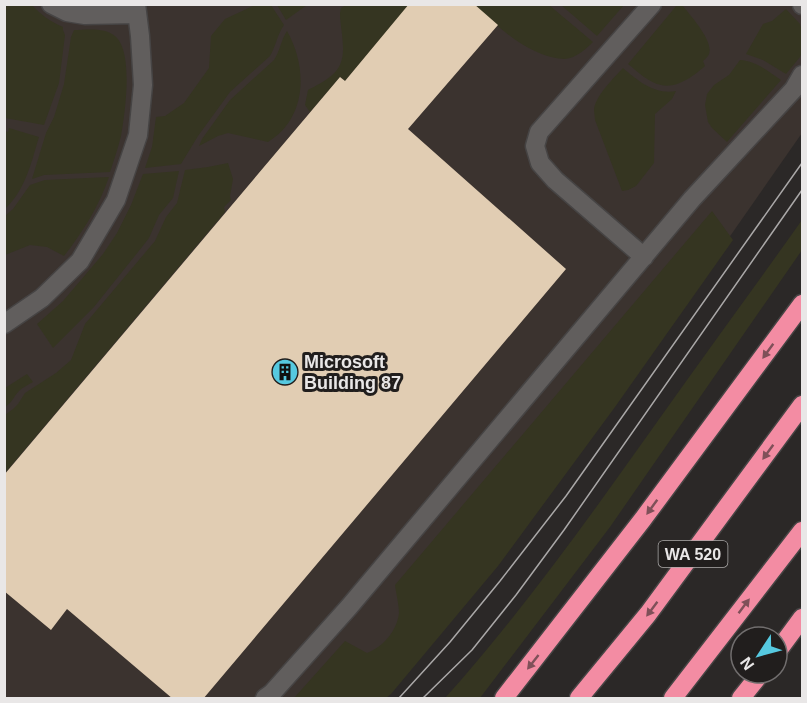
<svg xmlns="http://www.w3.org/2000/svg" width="807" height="703" viewBox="0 0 807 703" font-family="Helvetica,sans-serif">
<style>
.built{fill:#3b332f}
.green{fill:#353521}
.building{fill:#e1cdb3}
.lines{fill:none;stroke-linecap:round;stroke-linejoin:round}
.minor-casing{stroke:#464444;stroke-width:21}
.highway-casing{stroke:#464444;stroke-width:21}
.minor{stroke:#615e5d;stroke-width:18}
.highway{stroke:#f38ca3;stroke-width:18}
.tram{stroke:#aaa8a8;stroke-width:1.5}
.oneway{fill:#7f5059}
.labels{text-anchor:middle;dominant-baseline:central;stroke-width:6;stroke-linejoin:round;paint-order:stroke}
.shield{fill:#211e1d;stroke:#adabaa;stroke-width:1.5}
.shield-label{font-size:16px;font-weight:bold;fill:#e9e7e7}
.poi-label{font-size:18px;font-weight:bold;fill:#e9e7e7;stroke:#211e1d;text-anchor:start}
</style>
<rect width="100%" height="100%" fill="#2b2827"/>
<path class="built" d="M4,5H802V133L599,424L374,698H5Z"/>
<path class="green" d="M4,5H32C41,15 51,22 63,27V30L65,35L59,83L44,125L5,118Z
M255,5H271L284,25C277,35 276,46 270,56L230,92L198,136L181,164L145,168L152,147L156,117L165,116L184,103L209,68L211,36L225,19Z
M277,5H307L286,20Z
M346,5H409L345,81L340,77L310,112L305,105L308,90C319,84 337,76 341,62C346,49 340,27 340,13L341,8Z
M474,5H549L593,42C586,49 576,58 565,59C561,59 556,58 551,57C520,49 497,25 474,5Z
M561,5H624L597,36Z
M677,5H682C690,15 714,41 709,54C708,56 706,59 703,61L705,66C694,76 676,89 661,85C649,83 637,71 628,64Z
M786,9L800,24L802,31V52L800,57L786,74L763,60L746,54L763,24L772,21Z
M74,30C87,30 104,27 115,36C134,52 125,113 121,136C118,148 114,160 110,172L44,175L32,179L46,133L54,117L64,84L71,37Z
M287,31C308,68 307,118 268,142L228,133L218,136L199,146L202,139L230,100L274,60C280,51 281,40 287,31Z
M740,60C756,61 768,71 781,80L727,142L712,128L708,122L705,105L707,94L714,85L729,75Z
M623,68C638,81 655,95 676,91L672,99L655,114L654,163L636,186L628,190L622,191L595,120C595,119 594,110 594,110C595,96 614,78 623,68Z
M9,128L39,137C31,163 26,189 5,209V131L8,132Z
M228,163L233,179L230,196L231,200L224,207L225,212L5,473V415L13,409L18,404L25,393L56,373L71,360L85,324L155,241L166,217L177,203L185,170L208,167Z
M179,171L173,198L159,215L149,238L142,247L94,307L53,348L37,324L63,301L103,254L117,233L131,205L143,174Z
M109,177C99,206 83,232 64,256L47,247L30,245L5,255V216L13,209L30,185L45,180Z
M712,211L733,240L615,407L498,566L391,694L386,698H294L345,641L367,653C383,647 397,631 399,613C399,605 396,593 395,585Z
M802,220V250L610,527L480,698H445C530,603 603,498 677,394C718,336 761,278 802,220Z
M27,374L33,382C28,385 23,387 19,391C13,397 13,402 5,407V388Z"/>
<path class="building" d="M409,4H474L498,25L408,129L566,269L203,699H173L67,609L51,630L4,591V475L340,77L345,81Z"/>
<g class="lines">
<defs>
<path id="minor" d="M51,4L67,12L85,15L137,14
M802,4V5
M644,257L555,180L540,163L535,146L539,132L652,4
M4,324L42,298L80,261L116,200L138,135L143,85L140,36L136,4
M265,698L272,693L349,607L692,199L794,89L802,75"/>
<path id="highway" d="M777,652L802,618
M504,698L643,519L802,304
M579,698L648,614L802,405
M673,698L802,531
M741,698L761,673"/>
</defs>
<use href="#minor" class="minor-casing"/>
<use href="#highway" class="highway-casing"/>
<use href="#minor" class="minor"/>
<use href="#highway" class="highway"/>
<path class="tram" d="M399,698L450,642L500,581L566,496L802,163
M423,698L472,650L516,595L564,530L802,190"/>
</g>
<defs><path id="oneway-solid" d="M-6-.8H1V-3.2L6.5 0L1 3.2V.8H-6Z" transform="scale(1.5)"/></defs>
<g class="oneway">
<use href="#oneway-solid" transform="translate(768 351) rotate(126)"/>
<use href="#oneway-solid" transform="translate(768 452) rotate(126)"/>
<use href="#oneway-solid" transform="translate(652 507) rotate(126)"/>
<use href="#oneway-solid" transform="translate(744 606) rotate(-53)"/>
<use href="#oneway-solid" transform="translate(652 609) rotate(127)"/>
<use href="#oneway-solid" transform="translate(533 662) rotate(128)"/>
</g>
<defs>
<symbol id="building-disc" viewBox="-11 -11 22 22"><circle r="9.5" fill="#56c9e0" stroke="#211e1d"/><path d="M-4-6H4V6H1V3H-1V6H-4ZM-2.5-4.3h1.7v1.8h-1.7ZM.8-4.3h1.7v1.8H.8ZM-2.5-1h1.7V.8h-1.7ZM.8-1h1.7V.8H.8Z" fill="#111"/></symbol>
</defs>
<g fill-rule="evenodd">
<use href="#building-disc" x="270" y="357" width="30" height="30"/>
</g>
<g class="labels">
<rect class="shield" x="658.5" y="541" width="69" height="26" rx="4.5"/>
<g class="shield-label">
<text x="693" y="554">WA 520</text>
</g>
<g class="poi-label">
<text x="304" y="362">Microsoft<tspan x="304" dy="21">Building 87</tspan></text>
</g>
</g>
<rect width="807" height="703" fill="none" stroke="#e9e7e7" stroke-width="12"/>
<g transform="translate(759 655) rotate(234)"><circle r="28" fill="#211e1d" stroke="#716e6e" stroke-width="1.5"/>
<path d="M0-4.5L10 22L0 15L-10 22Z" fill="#56c9e0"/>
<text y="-9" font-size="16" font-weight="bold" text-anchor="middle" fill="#e9e7e7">N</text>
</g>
</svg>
